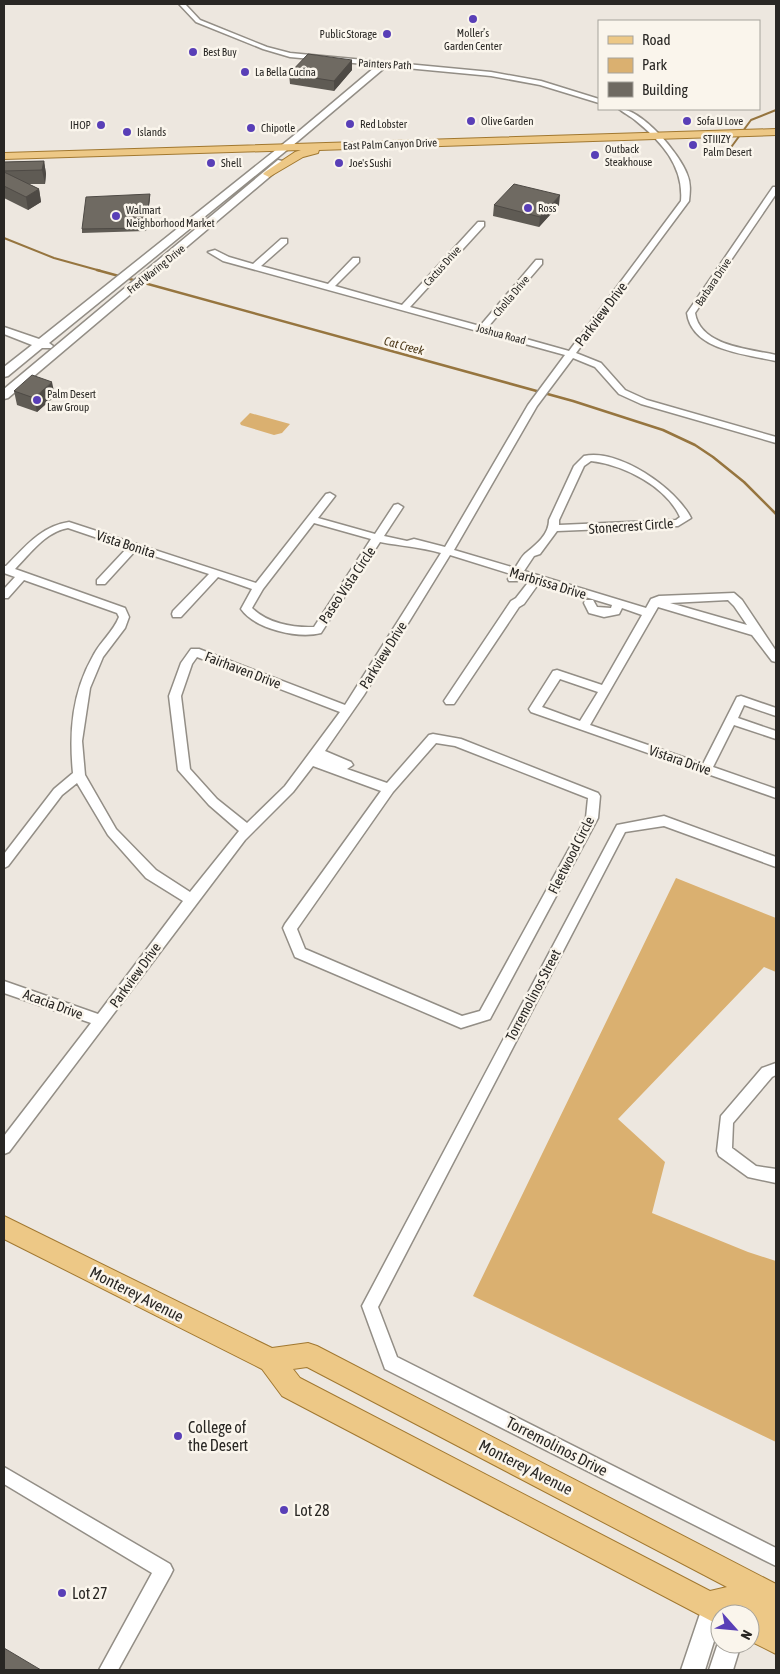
<svg xmlns="http://www.w3.org/2000/svg" width="780" height="1674" viewBox="0 0 780 1674" font-family="'Asap Condensed',sans-serif">
<style>
.green{fill:#dab070}
.lines{fill:none;stroke-linecap:round;stroke-linejoin:round}
.stream-far1{stroke:#96753f;stroke-width:2}
.stream{stroke:#96753f;stroke-width:2.5}
.street-casing{stroke:#938e86;stroke-width:3}
.secondary-casing{stroke:#938e86;stroke-width:3}
.primary-casing{stroke:#a17830;stroke-width:2}
.street{fill:#fff;fill-rule:evenodd}
.secondary{fill:#fff;fill-rule:evenodd}
.primary{fill:#edc886;fill-rule:evenodd}
.wall{fill:#5f5b54}
.shaded-wall{fill:#4e4a45}
.building{fill:#6f6a62;stroke:#4e4a45}
.poi-dot{fill:#593fb7;stroke:#faf5ec;stroke-width:2}
.labels{text-anchor:middle;dominant-baseline:central;stroke-width:5;stroke-linejoin:round;paint-order:stroke}
.far-poi-label{font-size:11px;fill:#292724;stroke:#faf5ec;text-anchor:start}
.far-street-label{font-size:11px;fill:#292724;stroke:#faf5ec}
.far-water-label{font-size:12px;font-style:italic;fill:#473313;stroke:#faf5ec}
.street-label{font-size:14px;fill:#292724;stroke:#faf5ec}
.near-street-label{font-size:16px;fill:#292724;stroke:#faf5ec}
.near-poi-label{font-size:16px;fill:#292724;stroke:#faf5ec;text-anchor:start}
</style>
<rect width="100%" height="100%" fill="#ede7df"/>
<path class="green" d="M250,413L290,424L282,433L274,435L241,425L240,423Z
M676,878L776,918V972L764,967L618,1119L665,1162L652,1213L748,1252L776,1261V1442L473,1296Z"/>
<g class="lines">
<path class="stream-far1" d="M724,157L751,120L776,110
M4,238L54,258L101,271"/>
<path class="stream" d="M97,270L573,401L663,430L695,445L713,457L744,482L776,514"/>
<defs>
<path id="street" d="M179,4H185L200,20L267,47L290,53L491,72L541,81L599,99V103L540,85L491,76L290,57L263,49L196,22Z
M619,109C641,108 680,154 687,174C691,183 690,192 689,201L576,353L601,363L625,390L647,400L776,437V443L641,404L619,394L595,367L573,358L537,406L454,550L515,568C518,564 522,555 527,552C537,544 549,534 549,520L574,466L584,456C618,448 676,488 691,518L678,526L557,531L540,554L534,556L524,571L646,608L651,599L659,596L734,593L742,600L776,651V662L772,661L752,635L658,607L590,725L703,764L737,697L741,696L776,708V716L744,705L738,718L776,731V739L734,725L713,767L776,789V798L531,712L529,709L553,671L557,670L602,685L642,615L622,608L619,614L604,617L589,613L584,603L585,600H593L597,607L611,608L612,605L539,583L524,604L519,607L454,704H446L444,701L446,698L511,601L516,598L530,580L520,577L517,581H509L508,579L511,574L450,555L364,695L325,751L351,762L353,765L347,769L387,783L429,735L433,734L461,739L598,793L600,796L598,818L490,1019L461,1028L295,957L283,928L285,924L381,791L313,766L293,792L245,840L9,1152L4,1154V1136L91,1023L4,993V981L98,1014L183,901L146,878L108,835L77,783L62,795L8,866L4,868V854L54,789L73,773C69,732 72,693 93,656C100,642 113,632 119,617L117,613L24,580L8,598H4V589L15,577L4,573V566H6C25,547 41,526 69,522L256,583L326,494L330,493L335,496L318,518L375,534L394,505L398,504L403,507L384,536L407,541L414,539L445,547L528,405L565,355L223,261L208,252L215,250L229,257L253,264L281,239H287V243L261,266L328,284L353,258H359V262L335,286L402,305L478,222H484V226L410,307L480,326L536,260H542V264L487,328L569,351L681,201C684,166 661,141 635,120C630,116 624,113 619,109ZM591,461C624,465 666,486 680,517L676,520L559,525V520L584,466ZM314,523L371,539L314,627C293,628 267,623 252,608L263,589ZM68,528L127,548L97,580V584H105L136,550L209,574L173,611L172,614L173,617H181L218,577L252,589L241,609C255,629 298,639 321,633L380,542C401,546 420,547 441,553L345,705L199,649H191L181,663L169,696L178,770L209,805L239,831L190,892L156,870L116,829L85,775L82,741L90,688L103,657L125,628L129,617L125,608L15,569C30,554 45,532 68,528ZM728,600L734,606L747,625L670,603ZM197,657L340,712L285,786L247,823L217,799L190,769L181,696L192,664ZM560,679L598,692L580,721L542,707ZM436,743L455,746L588,798L586,818L480,1011L462,1016L305,949L297,929L393,792Z
M773,187H776V194L695,313C700,346 749,349 776,355V361C746,354 692,351 687,313Z
M664,816L776,857V867L664,826L625,832L378,1307L397,1357L776,1548V1566L385,1369L362,1306L617,825Z
M776,1063V1075L772,1077L733,1123L732,1148L756,1166L776,1169V1183L748,1177L719,1156L717,1151L721,1116L762,1068Z
M4,1467L170,1564L173,1570L170,1576L118,1670H99L152,1573L4,1484Z"/>
<path id="secondary" d="M381,62L389,64L298,141L49,343L53,346L51,348H42L8,376L4,377V367L32,345L4,334V327L39,339L292,137Z
M278,160L287,162L8,398L4,399V389Z
M713,1595L721,1599L725,1607L723,1614H720V1622L705,1670H681L705,1599Z
M720,1637V1644H741L733,1670H709Z"/>
<path id="primary" d="M776,129V135L319,150L318,153L303,157L269,177L263,174L265,172L295,152L301,150L4,159V153Z
M4,1216L272,1348L308,1343L317,1346L776,1584V1654L750,1641V1614H720V1625L717,1624L282,1396L262,1369L4,1239ZM307,1367L727,1587L710,1591L300,1378L293,1369Z"/>
</defs>
<use href="#street" class="street-casing"/>
<use href="#secondary" class="secondary-casing"/>
<use href="#primary" class="primary-casing"/>
<use href="#street" class="street"/>
<use href="#secondary" class="secondary"/>
<use href="#primary" class="primary"/>
</g>
<path class="wall" d="M352,60V70L334,91L290,84L289,74Z
M44,161L46,174L45,184H29L39,189L41,202L28,210L4,198V162Z
M150,194V197L146,231L82,233V229Z
M494,205H559L539,227L493,216Z
M14,391L55,396L37,412L17,405Z"/>
<path class="shaded-wall" d="M352,60V70L334,91V81Z
M44,161L46,174L45,184L42,170Z
M39,189L41,202L28,210L26,197Z
M150,194V197L146,231L145,228Z
M560,195L559,205L539,227L540,217Z
M52,382L55,396L37,412L34,398Z"/>
<path class="building" d="M308,54L352,60L334,81L289,74Z
M44,161L42,170L4,171V162Z
M4,172L39,189L26,197L4,186Z
M514,184L560,195L540,217L494,205Z
M150,194L145,228L82,229L86,197Z
M32,375L52,382L34,398L14,391Z
M4,1648L41,1670H4Z"/>
<g class="poi-dot">
<circle cx="473" cy="19" r="5"/>
<circle cx="387" cy="34" r="5"/>
<circle cx="193" cy="52" r="5"/>
<circle cx="245" cy="72" r="5"/>
<circle cx="471" cy="121" r="5"/>
<circle cx="687" cy="121" r="5"/>
<circle cx="350" cy="124" r="5"/>
<circle cx="101" cy="125" r="5"/>
<circle cx="251" cy="128" r="5"/>
<circle cx="127" cy="132" r="5"/>
<circle cx="693" cy="145" r="5"/>
<circle cx="595" cy="155" r="5"/>
<circle cx="211" cy="163" r="5"/>
<circle cx="339" cy="163" r="5"/>
<circle cx="528" cy="208" r="5"/>
<circle cx="116" cy="216" r="5"/>
<circle cx="37" cy="400" r="5"/>
<circle cx="178" cy="1436" r="5"/>
<circle cx="284" cy="1510" r="5"/>
<circle cx="62" cy="1593" r="5"/>
</g>
<g class="labels">
<g class="far-poi-label">
<text x="473" y="33" text-anchor="middle">Moller’s<tspan x="473" dy="13">Garden Center</tspan></text>
<text x="377" y="34" text-anchor="end">Public Storage</text>
<text x="203" y="52">Best Buy</text>
<text x="255" y="72">La Bella Cucina</text>
<text x="481" y="121">Olive Garden</text>
<text x="697" y="121">Sofa U Love</text>
<text x="360" y="124">Red Lobster</text>
<text x="91" y="125" text-anchor="end">IHOP</text>
<text x="261" y="128">Chipotle</text>
<text x="137" y="132">Islands</text>
<text x="703" y="139">STIIIZY<tspan x="703" dy="13">Palm Desert</tspan></text>
<text x="605" y="149">Outback<tspan x="605" dy="13">Steakhouse</tspan></text>
<text x="221" y="163">Shell</text>
<text x="349" y="163">Joe's Sushi</text>
<text x="538" y="208">Ross</text>
<text x="126" y="210">Walmart<tspan x="126" dy="13">Neighborhood Market</tspan></text>
<text x="47" y="394">Palm Desert<tspan x="47" dy="13">Law Group</tspan></text>
</g>
<g class="far-street-label">
<text transform="translate(385 64) rotate(3)">Painters Path</text>
<text transform="translate(390 144) rotate(-2)">East Palm Canyon Drive</text>
<text transform="translate(442 266) rotate(-48)">Cactus Drive</text>
<text transform="translate(156 269) rotate(-39)">Fred Waring Drive</text>
<text transform="translate(713 282) rotate(-56)">Barbara Drive</text>
<text transform="translate(511 296) rotate(-50)">Cholla Drive</text>
<text transform="translate(501 334) rotate(15)">Joshua Road</text>
</g>
<g class="far-water-label">
<text transform="translate(404 346) rotate(15)">Cat Creek</text>
</g>
<g class="street-label">
<text transform="translate(601 314) rotate(-53)">Parkview Drive</text>
<text transform="translate(631 526) rotate(-4)">Stonecrest Circle</text>
<text transform="translate(126 544) rotate(18)">Vista Bonita</text>
<text transform="translate(548 583) rotate(17)">Marbrissa Drive</text>
<text transform="translate(347 585) rotate(-56)">Paseo Vista Circle</text>
<text transform="translate(383 655) rotate(-58)">Parkview Drive</text>
<text transform="translate(243 670) rotate(21)">Fairhaven Drive</text>
<text transform="translate(680 760) rotate(19)">Vistara Drive</text>
<text transform="translate(571 855) rotate(-63)">Fleetwood Circle</text>
<text transform="translate(135 975) rotate(-54)">Parkview Drive</text>
<text transform="translate(533 995) rotate(-62)">Torremolinos Street</text>
<text transform="translate(53 1004) rotate(20)">Acacia Drive</text>
</g>
<g class="near-street-label">
<text transform="translate(137 1294) rotate(27)">Monterey Avenue</text>
<text transform="translate(557 1446) rotate(27)">Torremolinos Drive</text>
<text transform="translate(526 1467) rotate(27)">Monterey Avenue</text>
</g>
<g class="near-poi-label">
<text x="188" y="1427">College of<tspan x="188" dy="18">the Desert</tspan></text>
<text x="294" y="1510">Lot 28</text>
<text x="72" y="1593">Lot 27</text>
</g>
</g>
<rect width="780" height="1674" fill="none" stroke="#292724" stroke-width="10"/>
<rect x="598" y="20" width="162" height="90" fill="#faf5ec" stroke="#a6a39c"/>
<rect x="608" y="36" width="25" height="8" fill="#edc886" stroke="#a6a39c"/>
<text x="642" y="45" font-size="15" fill="#292724">Road</text>
<rect x="608" y="58" width="25" height="15" fill="#dab070" stroke="#a6a39c"/>
<text x="642" y="70" font-size="15" fill="#292724">Park</text>
<rect x="608" y="82" width="25" height="15" fill="#6f6a62" stroke="#a6a39c"/>
<text x="642" y="95" font-size="15" fill="#292724">Building</text>
<g transform="translate(735 1629) rotate(117)"><circle r="24" fill="#faf5ec" stroke="#a6a39c"/>
<path d="M0-4L9 19L0 12L-9 19Z" fill="#593fb7"/>
<text y="-8" font-size="14" font-weight="bold" text-anchor="middle" fill="#292724">N</text>
</g>
</svg>
